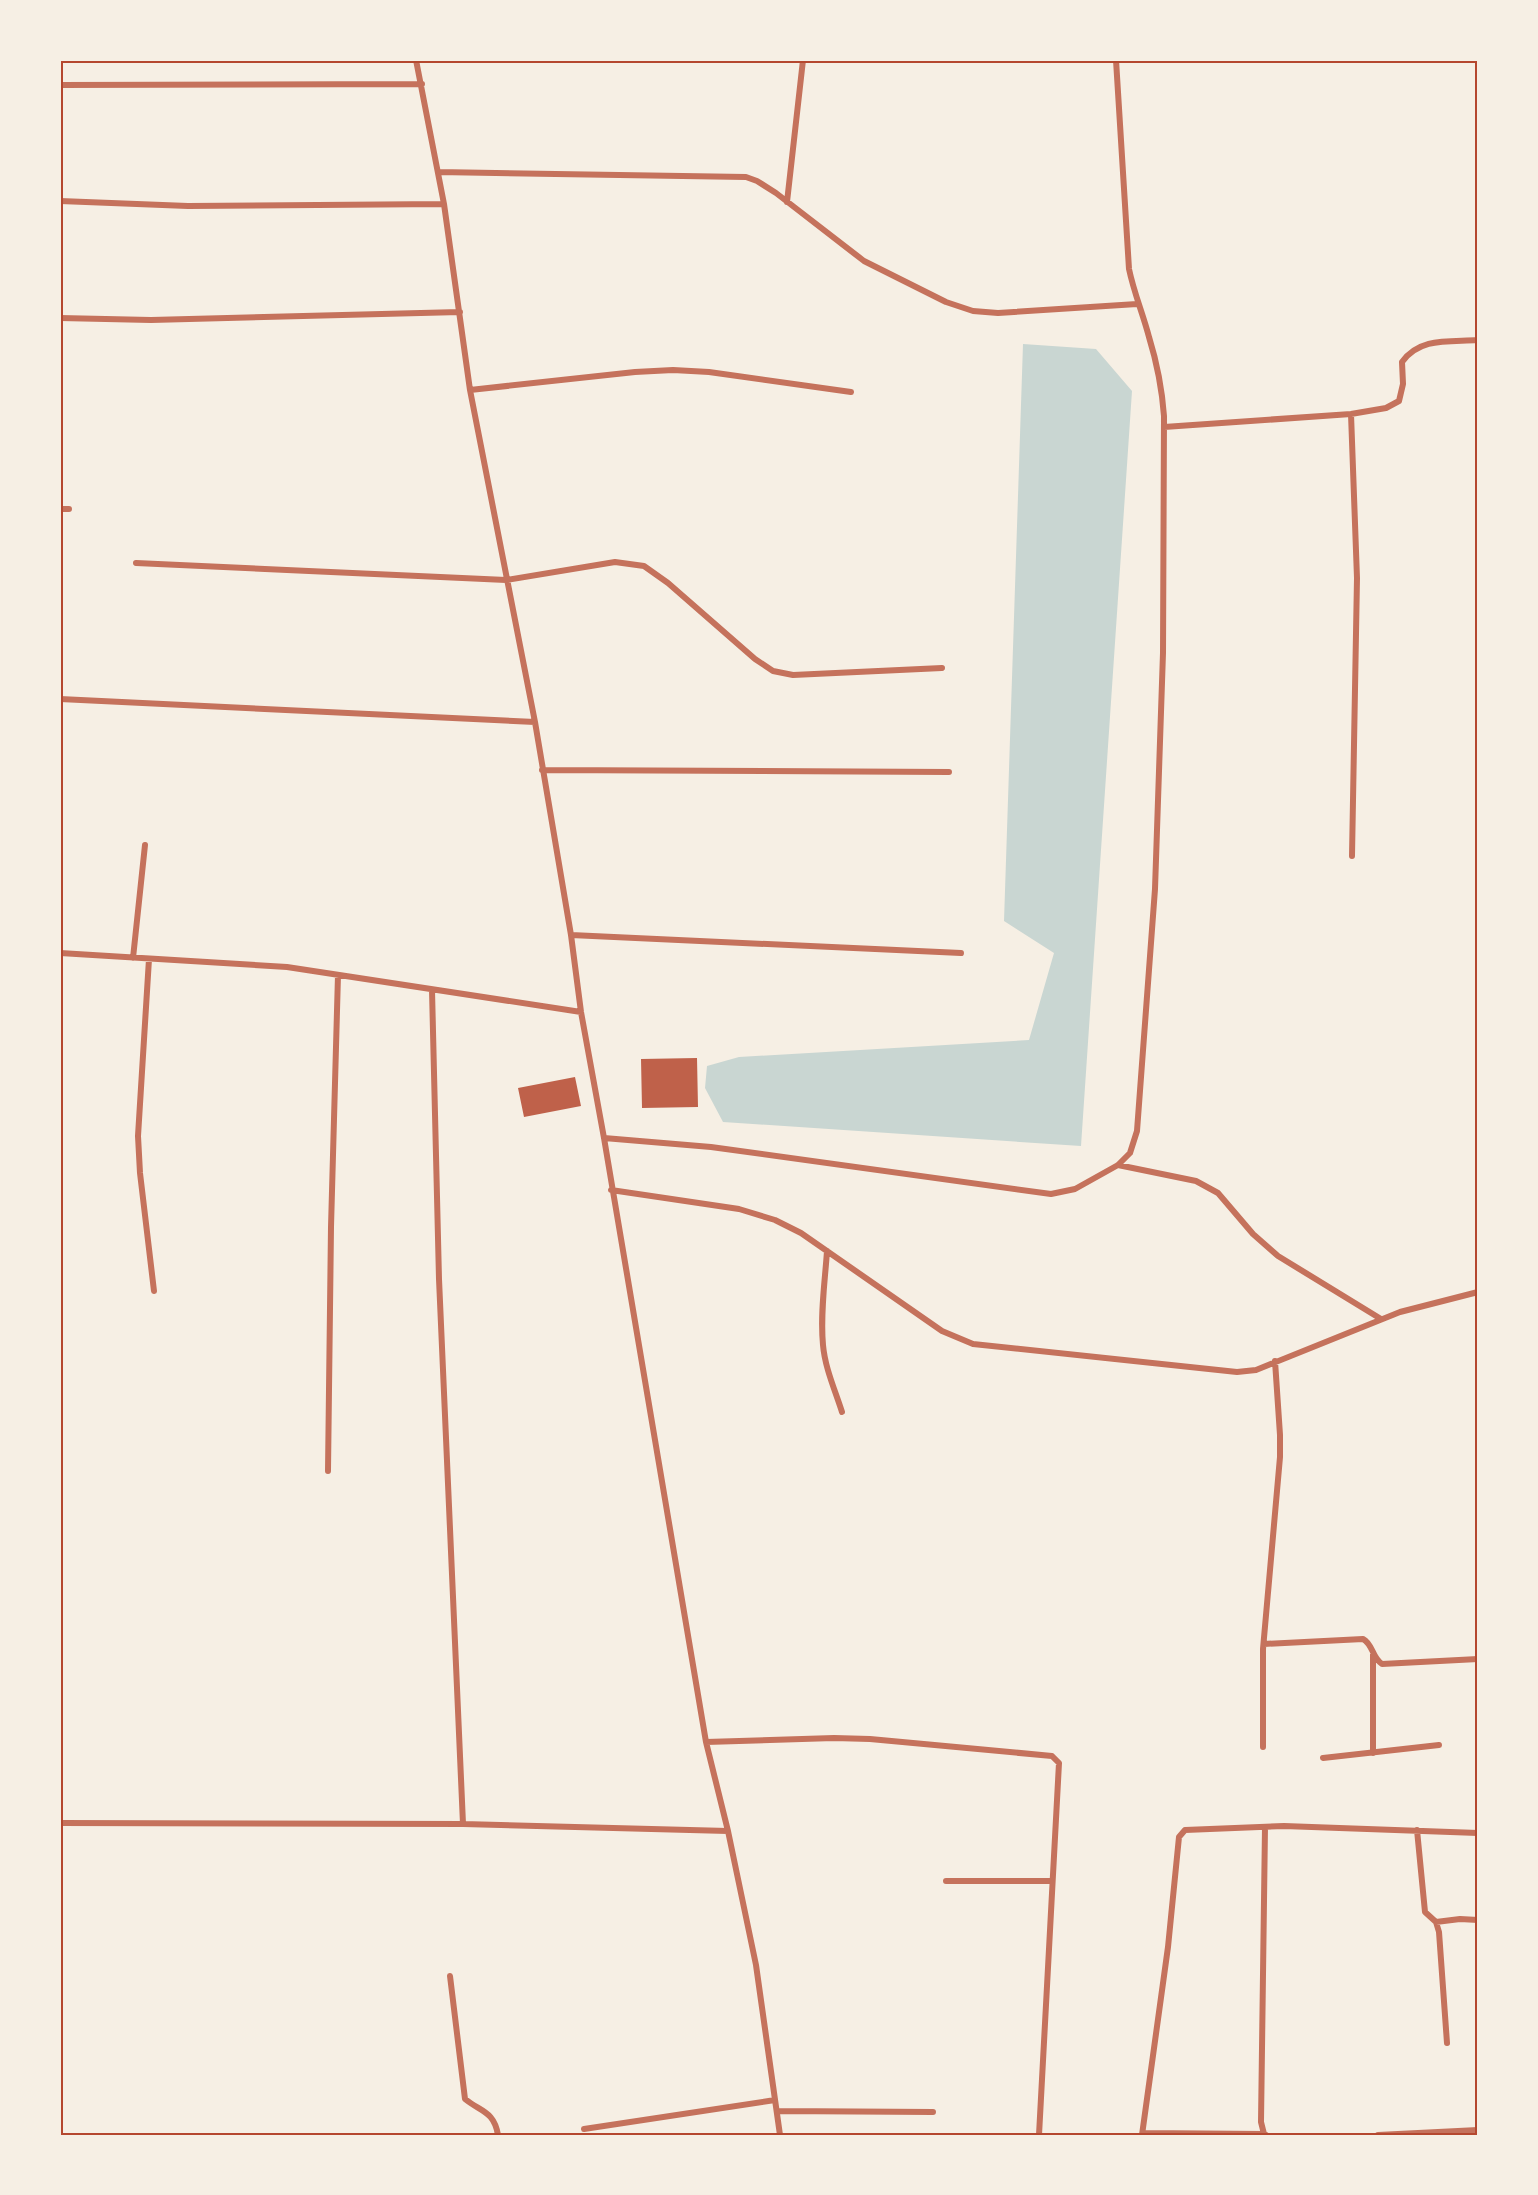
<svg xmlns="http://www.w3.org/2000/svg" width="1538" height="2195" viewBox="0 0 1538 2195" font-family="'IBM Plex Serif',serif">
<style>
.water{fill:#c9d6d2}
.building{fill:#bf614a}
.lines{fill:none;stroke-linecap:round;stroke-linejoin:round}
.minor{stroke:#c5725c;stroke-width:6}
.neatline{fill:none;stroke:#b5482f;stroke-width:2}
</style>
<rect width="100%" height="100%" fill="#f6efe4"/>
<path class="water" d="M1023,344L1096,349L1132,391L1081,1146L723,1122L705,1088L707,1066L739,1057L1029,1040L1054,953L1004,921Z"/>
<path class="building" d="M697,1058L698,1107L642,1108L641,1059Z
M575,1077L581,1106L524,1117L518,1088Z"/>
<g class="lines">
<path class="minor" d="M416,60L444,204L470,390L535,722L571,935L581,1012L604,1138L706,1742L728,1831L756,1965L780,2135
M60,85L422,84
M438,172L746,177L757,181L776,193L864,261L946,302L973,311L998,313L1137,304
M60,201L188,206L444,204
M787,202L803,60
M60,318L151,320L460,312
M470,390L635,372L673,370L709,372L851,392
M1351,414L1357,578L1352,856
M1164,427L1351,414L1386,408L1399,401L1403,384L1402,362C1420,337 1449,342 1478,340
M60,509H69
M136,563L506,580L615,562L644,566L668,583L755,659L773,671L793,675L942,668
M60,699L535,722
M542,770L949,772
M571,935L961,953
M60,953L287,967L581,1012
M133,958L145,845
M149,959L138,1136L140,1173L154,1291
M432,990L439,1279L463,1824
M604,1138L711,1147L1051,1194L1075,1189L1118,1165L1130,1153L1137,1131L1155,889L1163,653L1164,416C1162,389 1157,363 1149,337C1143,314 1134,293 1129,269L1116,60
M1118,1165L1196,1181L1218,1193L1253,1234L1278,1256L1381,1319
M611,1190L739,1209L775,1220L801,1233L942,1331L973,1344L1237,1372L1256,1370L1400,1312L1478,1292
M827,1251C825,1281 820,1314 823,1345C825,1368 835,1390 842,1412
M328,1471L331,1227L338,975
M1264,1644L1363,1639C1373,1644 1372,1658 1382,1664L1478,1659
M1373,1654V1753
M706,1742L834,1738L870,1739L1052,1756L1059,1763L1039,2135
M1263,1747V1649L1280,1457V1435L1275,1361
M1323,1758L1439,1745
M60,1823L463,1824L728,1831
M1265,1827L1261,2122L1264,2134L1266,2135
M1417,1830L1425,1912L1436,1922L1439,1932L1447,2043
M946,1881H1052
M1436,1922L1460,1919L1478,1920
M450,1976L465,2099C481,2112 494,2111 498,2135
M777,2111L933,2112
M584,2129L775,2100
M1143,2133L1264,2134
M1142,2135L1168,1947L1179,1837L1185,1830L1284,1826L1478,1833
M1378,2135L1478,2130"/>
</g>
<rect width="1538" height="2195" fill="none" stroke="#f6efe4" stroke-width="123"/>
<rect x="62" y="62" width="1414" height="2072" class="neatline"/>
</svg>
